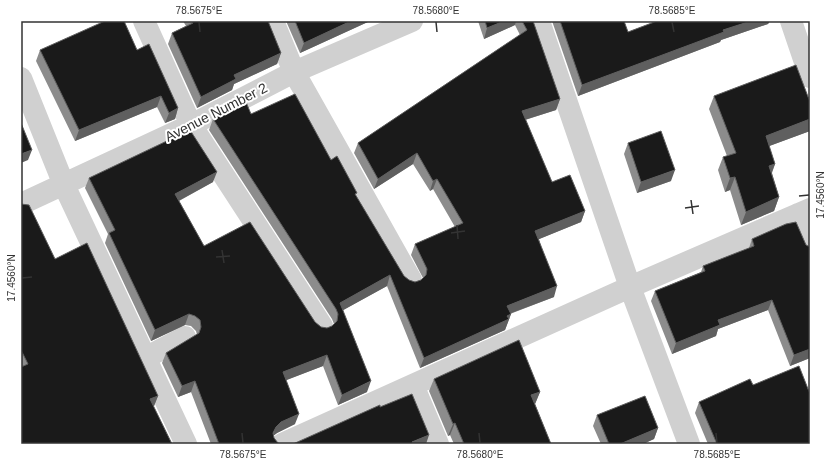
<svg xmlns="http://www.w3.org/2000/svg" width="831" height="465" viewBox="0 0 831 465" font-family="Helvetica,sans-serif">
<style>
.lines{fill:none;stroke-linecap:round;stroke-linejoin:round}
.minor{stroke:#d0d0d0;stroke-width:22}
.wall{fill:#8c8c8c}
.shaded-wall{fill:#5f5f5f}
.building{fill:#1a1a1a;stroke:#5f5f5f}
.ticks{fill:none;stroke:#333;stroke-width:1.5}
.labels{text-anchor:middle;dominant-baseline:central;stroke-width:4;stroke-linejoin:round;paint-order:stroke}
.street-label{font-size:14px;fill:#333;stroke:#fff}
.neatline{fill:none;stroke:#333;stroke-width:1.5}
.ticks-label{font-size:10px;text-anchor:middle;fill:#333}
</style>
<rect width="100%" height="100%" fill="#fff"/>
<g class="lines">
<path class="minor" d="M144,21L191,125L322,326
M273,21L294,72L411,280
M539,21L630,287L689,444
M791,21L810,77
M21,78L64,185L186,444
M21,204L191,125L294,72L412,21
M798,214L810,246
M145,358L185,337
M413,385L438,444
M282,444L630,287L810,209"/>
</g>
<path class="wall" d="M183,21H268L281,53L277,64L234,84L232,90L197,108L168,44L172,33L186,26Z
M286,21H370L300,53Z
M478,21H533L560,99L556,110L525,120L552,182L585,211L581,222L539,239L554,297L510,314H511L505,330L420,368L387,286L343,310L367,392L338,405L323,366L286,380L295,424L277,433L274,435V438L278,443L280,444H211L191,392L178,397L162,363L166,353L197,335L196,331L191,326L185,325L151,341L105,243L108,234L85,188L89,178L213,182L179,201L204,246L315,322L321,327L327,328L332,326L334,324L332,319L209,130L213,119L251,114L331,160L356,196L404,276L409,280L415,282L421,280L423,278L411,255L415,244L455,227L433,189L430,191L413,164L374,189L354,153L358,143L520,35L515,25L484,39Z
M552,21H624L628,32L657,21H770L768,24L721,40L720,42L578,96Z
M40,50H137L178,108L175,119L165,123L157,107L75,141L36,61Z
M714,96L810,119V131L769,146L775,164L772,173L779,197L774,211L741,225L730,190L725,192L718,170L723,157L727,156L709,109Z
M628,143L671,181L637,193L624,154Z
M21,204L55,259L158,396L154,406L21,444Z
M752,239L806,245L810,247V358L790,366L768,310L718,329L716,336L672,354L651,301L655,291L701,272L703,266L749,248Z
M434,379L540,392L535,404L551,444H454L450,435L448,436L429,391Z
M753,385L810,444H708L695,413L699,402Z
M597,415L658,428L654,439L643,444H601L593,426Z"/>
<path class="shaded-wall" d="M351,21H370L300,53L304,43Z
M504,21H516L515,25L484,39L487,28Z
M751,21H770L768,24L721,40L720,42L578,96L582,85L723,30Z
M281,53L277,64L234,84L232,90L197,108L201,97L234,75Z
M161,96L157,107L75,141L79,130Z
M560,99L556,110L518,122L522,111Z
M178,108L175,119L165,123L169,113Z
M810,119V131L761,149L766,136Z
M32,150L28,160L21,163V154Z
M417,153L413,164L374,189L378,179Z
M775,164L770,177L769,166Z
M675,170L671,181L637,193L641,182Z
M217,172L213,182L171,205L175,194Z
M735,177L730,190L725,192L730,178Z
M437,179L433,189L430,191L433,181Z
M779,197L774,211L741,225L746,212Z
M585,211L581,222L532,242L535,231Z
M390,275L387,286L338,313L340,303Z
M557,286L554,297L503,316L507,306Z
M772,300L768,310L718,329L716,336L672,354L676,343L718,320Z
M189,314L185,325L151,341L155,330Z
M511,314L505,330L420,368L424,358Z
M810,349V358L790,366L794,355Z
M327,355L323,366L279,383L283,372Z
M195,381L191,392L178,397L182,386Z
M371,381L367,392L338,405L342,395Z
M540,392L535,404L526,408L531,395Z
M158,396L154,406L146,410L150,399Z
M299,414L295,424L277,433L272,437L276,427L281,422Z
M455,423L450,435L448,436L453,424Z
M658,428L654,439L643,444H620Z
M429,435L426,444H411L412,442Z"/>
<path class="building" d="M105,21H124L137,50L149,44L178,108L169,113L161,96L79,130L40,50Z
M192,21H268L281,53L234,75L236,79L201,97L172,33L193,23Z
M295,21H351L304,43Z
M485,21H504L487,28Z
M522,21H533L560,99L522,111L552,182L570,175L585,211L535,231L557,286L507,306L511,314L507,316L509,319L424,358L390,275L340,303L371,381L342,395L327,355L283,372L299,414L281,422L276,427L273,433L274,438L278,443L280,444H219L195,381L182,386L166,353L199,333L201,327L200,320L195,316L189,314L155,330L109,233L115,230L89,178L190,130L217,172L175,194L204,246L250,222L315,322L321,327L327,328L332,326L337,321L338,314L336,309L213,119L246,102L251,114L295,94L331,160L337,156L357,193L355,194L404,276L409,280L415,282L421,280L426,275L427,269L415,244L463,223L437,179L433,181L417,153L378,179L358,143L527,30Z
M560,21H624L628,32L657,21H751L723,30L724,32L582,85Z
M796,65L810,102V119L766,136L775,164L769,166L779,197L746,212L735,177L730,178L723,157L736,153L714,96Z
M21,123L32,150L21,154Z
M661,131L675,170L641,182L628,143Z
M21,204L29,205L55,259L87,243L158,396L150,399L172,444H21V367L28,364L21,350Z
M796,222L806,245L810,247V349L794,355L772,300L718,320L720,325L676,343L655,291L705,271L703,266L754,246L752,239L786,224Z
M519,340L540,392L531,395L551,444H464L455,423L453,424L434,379Z
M799,366L810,394V444H717L699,402L750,379L753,385Z
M412,394L429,435L412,442L413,444H293L380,405V407Z
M645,396L658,428L620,444H609L597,415Z"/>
<path class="ticks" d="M199,22L200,32M436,22L437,32M672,22L674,32M799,196L809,195M691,200L693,214M685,208L699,206M457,225L458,239M451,233L465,231M222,250L224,263M216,257L230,256M22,278L32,277M242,433L243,443M479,433L480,443M716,433L717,443"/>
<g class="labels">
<g class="street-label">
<text transform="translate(216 112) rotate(-27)">Avenue Number 2</text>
</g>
</g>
<rect width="831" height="465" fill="none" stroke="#ffffff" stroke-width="44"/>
<rect x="22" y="22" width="787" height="421" class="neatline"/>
<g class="ticks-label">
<text x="199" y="14">78.5675°E</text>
<text x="436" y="14">78.5680°E</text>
<text x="672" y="14">78.5685°E</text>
<text transform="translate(820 195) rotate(-90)" y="4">17.4560°N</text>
<text transform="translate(11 278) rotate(-90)" y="4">17.4560°N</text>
<text x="243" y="458">78.5675°E</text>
<text x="480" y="458">78.5680°E</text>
<text x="717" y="458">78.5685°E</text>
</g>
</svg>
